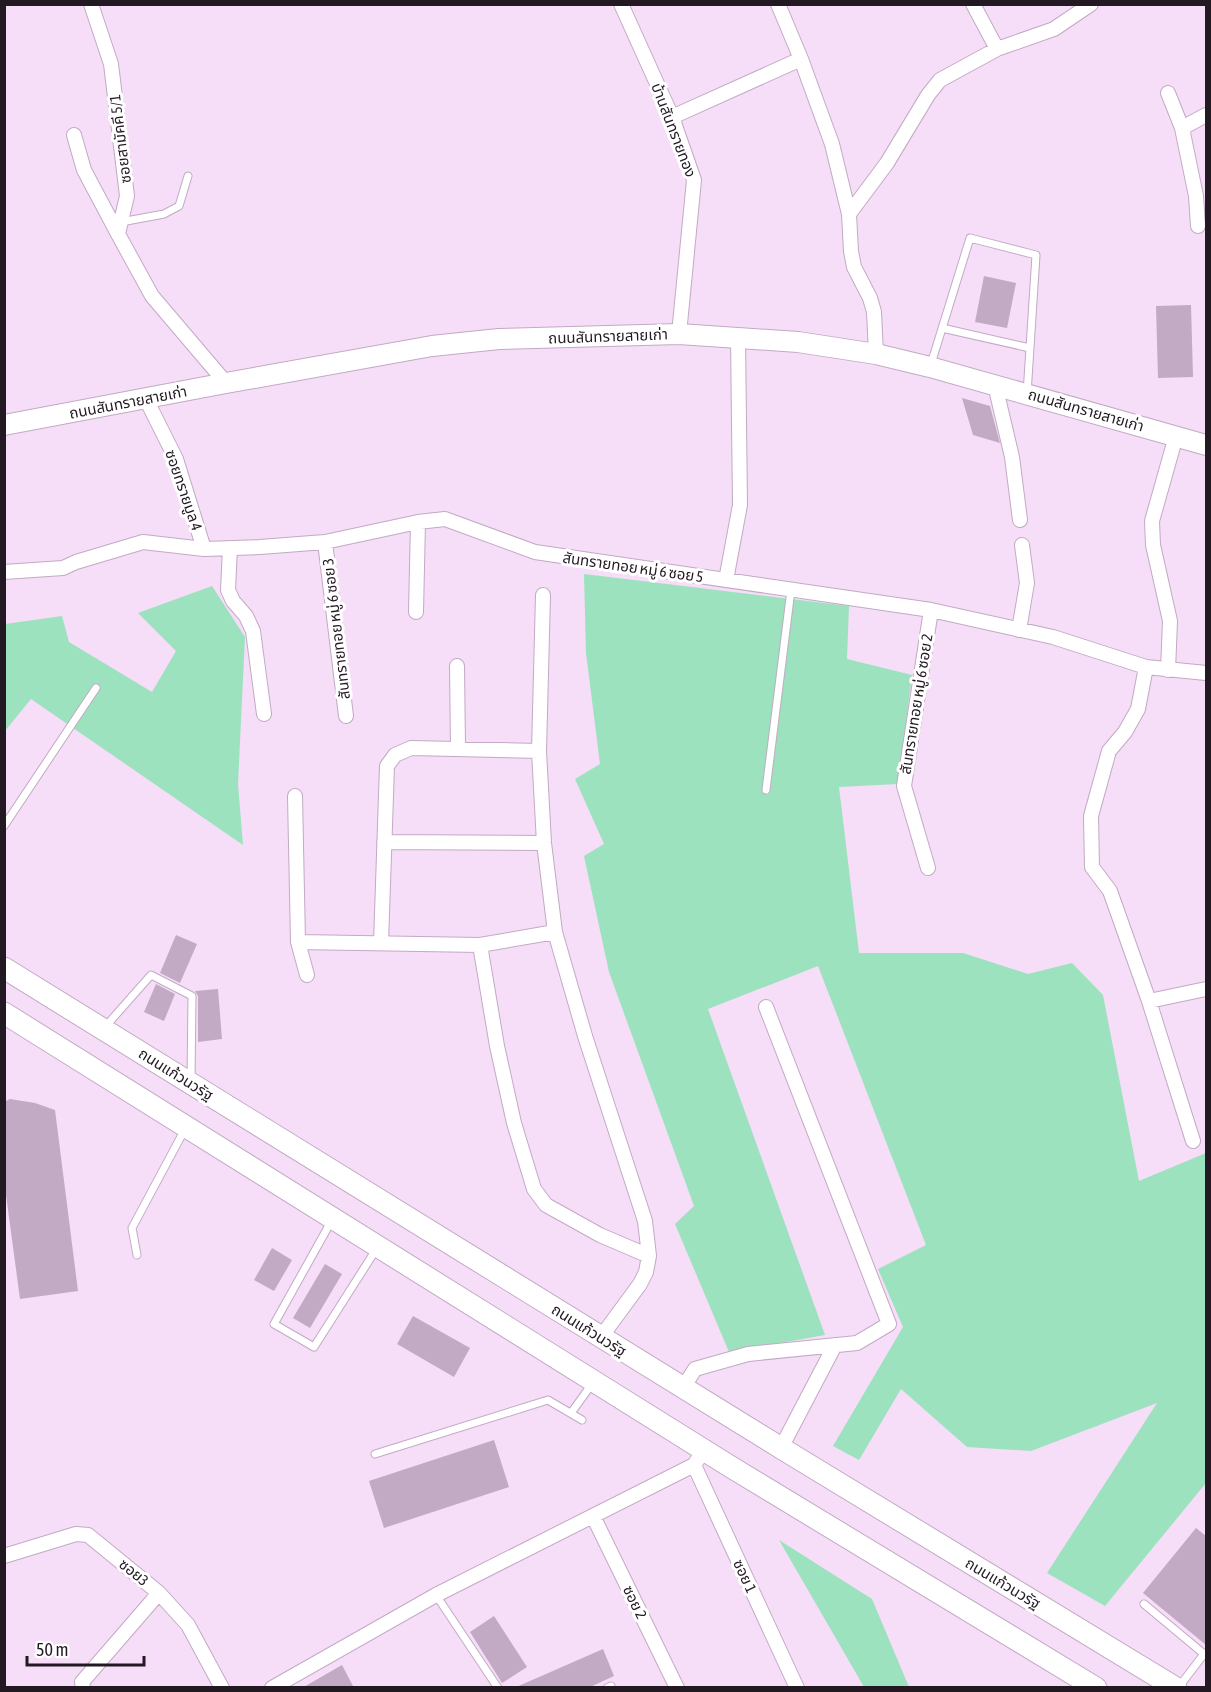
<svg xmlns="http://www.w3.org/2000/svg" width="1211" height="1692" viewBox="0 0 1211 1692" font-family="'Asap Condensed','Noto Sans Thai',sans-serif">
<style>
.green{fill:#9ce2be}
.building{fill:#c2aac4}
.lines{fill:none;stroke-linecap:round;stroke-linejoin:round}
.service-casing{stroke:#c2aac4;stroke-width:9}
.minor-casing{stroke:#c2aac4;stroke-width:16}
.secondary-casing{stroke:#c2aac4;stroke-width:22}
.primary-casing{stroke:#c2aac4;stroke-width:23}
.service{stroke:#fff;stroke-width:7}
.minor{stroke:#fff;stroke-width:14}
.secondary{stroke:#fff;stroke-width:20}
.primary{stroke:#fff;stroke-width:21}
.labels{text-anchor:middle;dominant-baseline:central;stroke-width:6;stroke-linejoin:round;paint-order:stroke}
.street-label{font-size:15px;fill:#221922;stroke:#fff}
</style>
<rect width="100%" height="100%" fill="#f6ddf8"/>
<path class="green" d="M584,574L849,606L847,659L912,675L898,784L839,787L859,953H963L1028,974L1072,963L1103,995L1139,1181L1206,1153V1483L1105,1606L1047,1573L1157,1403L1031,1451L967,1447L901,1389L859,1460L833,1446L903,1327L878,1269L926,1245L818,966L708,1009L825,1335L729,1352L675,1224L694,1206L609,972L584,856L604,844L575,779L600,764L586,653Z
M212,586L245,637L238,784L243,845L31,699L5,731V624L62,616L69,642L152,692L176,651L138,613Z
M779,1540L872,1599L909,1687H864Z"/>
<path class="building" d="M984,276L1016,283L1007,328L975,322Z
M1191,305L1193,377L1158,378L1156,306Z
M962,398L990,406L1000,443L973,435Z
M176,935L197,944L180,983L160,973Z
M156,984L175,994L164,1021L144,1012Z
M218,989L222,1039L198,1042V996L195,991Z
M10,1099L35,1103L55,1110L78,1291L20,1299L4,1180V1102Z
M272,1248L292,1260L274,1291L254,1280Z
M325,1264L342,1274L310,1328L293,1318Z
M413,1316L470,1348L454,1377L397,1344Z
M494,1440L509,1487L384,1528L369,1481Z
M1196,1528L1206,1536V1645L1143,1593Z
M494,1616L527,1667L502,1683L470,1632Z
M603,1649L614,1676L588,1688H514Z
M342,1665L354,1688H302Z"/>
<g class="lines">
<defs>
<path id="service" d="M121,222L164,214L179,206L188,176
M942,328L1030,348
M931,364L970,238L1036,255L1027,394
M766,790L791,590
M4,826L96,688
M105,1027L151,975L192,996L191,1080
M332,1220L274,1324L314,1347L377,1248
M137,1255L132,1228L185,1129
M571,1413L592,1384
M375,1454L548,1400L582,1420
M436,1595L498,1688
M1144,1604L1204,1654L1178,1688
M607,1688L611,1686"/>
<path id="minor" d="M91,4L111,64L127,196L118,234L152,296L226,383
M621,4L672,117L694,180L679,334
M778,4L801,59L832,144L849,214L851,251L854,267L870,298L874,312L876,354
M973,4L997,49
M1168,93L1182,128L1196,196L1198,226
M672,117L801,59
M1182,128L1206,115
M74,135L84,170L118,234
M849,214L887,163L928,95L940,80L997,49L1054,29L1091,4
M995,385L1012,457L1020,520
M146,399L176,459L204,549
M325,542L346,716
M230,548L228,590L233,601L246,616L253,631L264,714
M4,572L63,568L76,562L143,542L204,549L260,547L325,542L418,522L445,519L535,552L931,610L1053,637L1146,667L1206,673
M726,580L740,505L738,338
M543,595L539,751L544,843L555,932L585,1036L645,1221L649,1256L646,1272L640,1284L601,1337
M416,612L418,522
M1019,630L1027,583L1022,545
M457,666L458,748
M1146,667L1138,709L1125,732L1109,751L1091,816L1092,867L1110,891L1149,1001L1206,989
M1168,670L1170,621L1153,545L1152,521L1176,436
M295,796L298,942L307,975
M384,842L544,843
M928,868L904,786L931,610
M298,942L480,945L555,932
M381,943L387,766L395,755L411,748L539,751
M480,945L497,1046L514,1123L534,1189L546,1205L600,1235L649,1256
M1149,1001L1193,1141
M683,1388L695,1369L748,1354L857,1343L889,1324L766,1007
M781,1448L835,1345
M694,1465L797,1688
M593,1516L677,1688
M4,1556L76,1534L88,1535L159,1593L188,1625L222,1688
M83,1688L82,1682L159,1593
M272,1688L436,1595L694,1465L704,1450"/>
<path id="secondary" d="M4,425L226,383L432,346L499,339L679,334L798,342L876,354L930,367L1206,445"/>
<path id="primary" d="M4,968L781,1448L1176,1688
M4,1013L731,1467L1096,1688"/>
</defs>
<use href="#service" class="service-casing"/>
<use href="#minor" class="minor-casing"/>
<use href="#secondary" class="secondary-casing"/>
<use href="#primary" class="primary-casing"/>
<use href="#service" class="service"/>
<use href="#minor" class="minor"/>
<use href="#secondary" class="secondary"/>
<use href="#primary" class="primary"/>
</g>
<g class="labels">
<g class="street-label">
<text transform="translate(674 130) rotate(69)">บ้านสันทรายทอง</text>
<text transform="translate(120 139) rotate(-97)">ซอยสามัคคี 5/1</text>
<text transform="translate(608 336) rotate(-2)">ถนนสันทรายสายเก่า</text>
<text transform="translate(128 402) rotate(-11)">ถนนสันทรายสายเก่า</text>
<text transform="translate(1086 410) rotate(16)">ถนนสันทรายสายเก่า</text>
<text transform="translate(184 490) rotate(71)">ซอยทรายมูล 4</text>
<text transform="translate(633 567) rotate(8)">สันทรายทอย หมู่ 6 ซอย 5</text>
<text transform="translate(336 629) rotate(-97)">สันทรายทอย หมู่ 6 ซอย 3</text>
<text transform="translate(916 704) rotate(-81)">สันทรายทอย หมู่ 6 ซอย 2</text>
<text transform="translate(176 1074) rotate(32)">ถนนแก้วนวรัฐ</text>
<text transform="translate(589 1330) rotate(32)">ถนนแก้วนวรัฐ</text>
<text transform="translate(134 1572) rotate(39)">ซอย3</text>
<text transform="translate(745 1576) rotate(65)">ซอย 1</text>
<text transform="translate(1003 1583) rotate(31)">ถนนแก้วนวรัฐ</text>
<text transform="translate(635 1602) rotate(64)">ซอย 2</text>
</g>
</g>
<rect width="1211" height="1692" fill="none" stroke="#221922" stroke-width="12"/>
<path d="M27 1656v9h117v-9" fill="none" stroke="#221922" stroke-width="3"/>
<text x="36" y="1656" font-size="18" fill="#221922" stroke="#ffffff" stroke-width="4.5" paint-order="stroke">50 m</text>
</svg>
